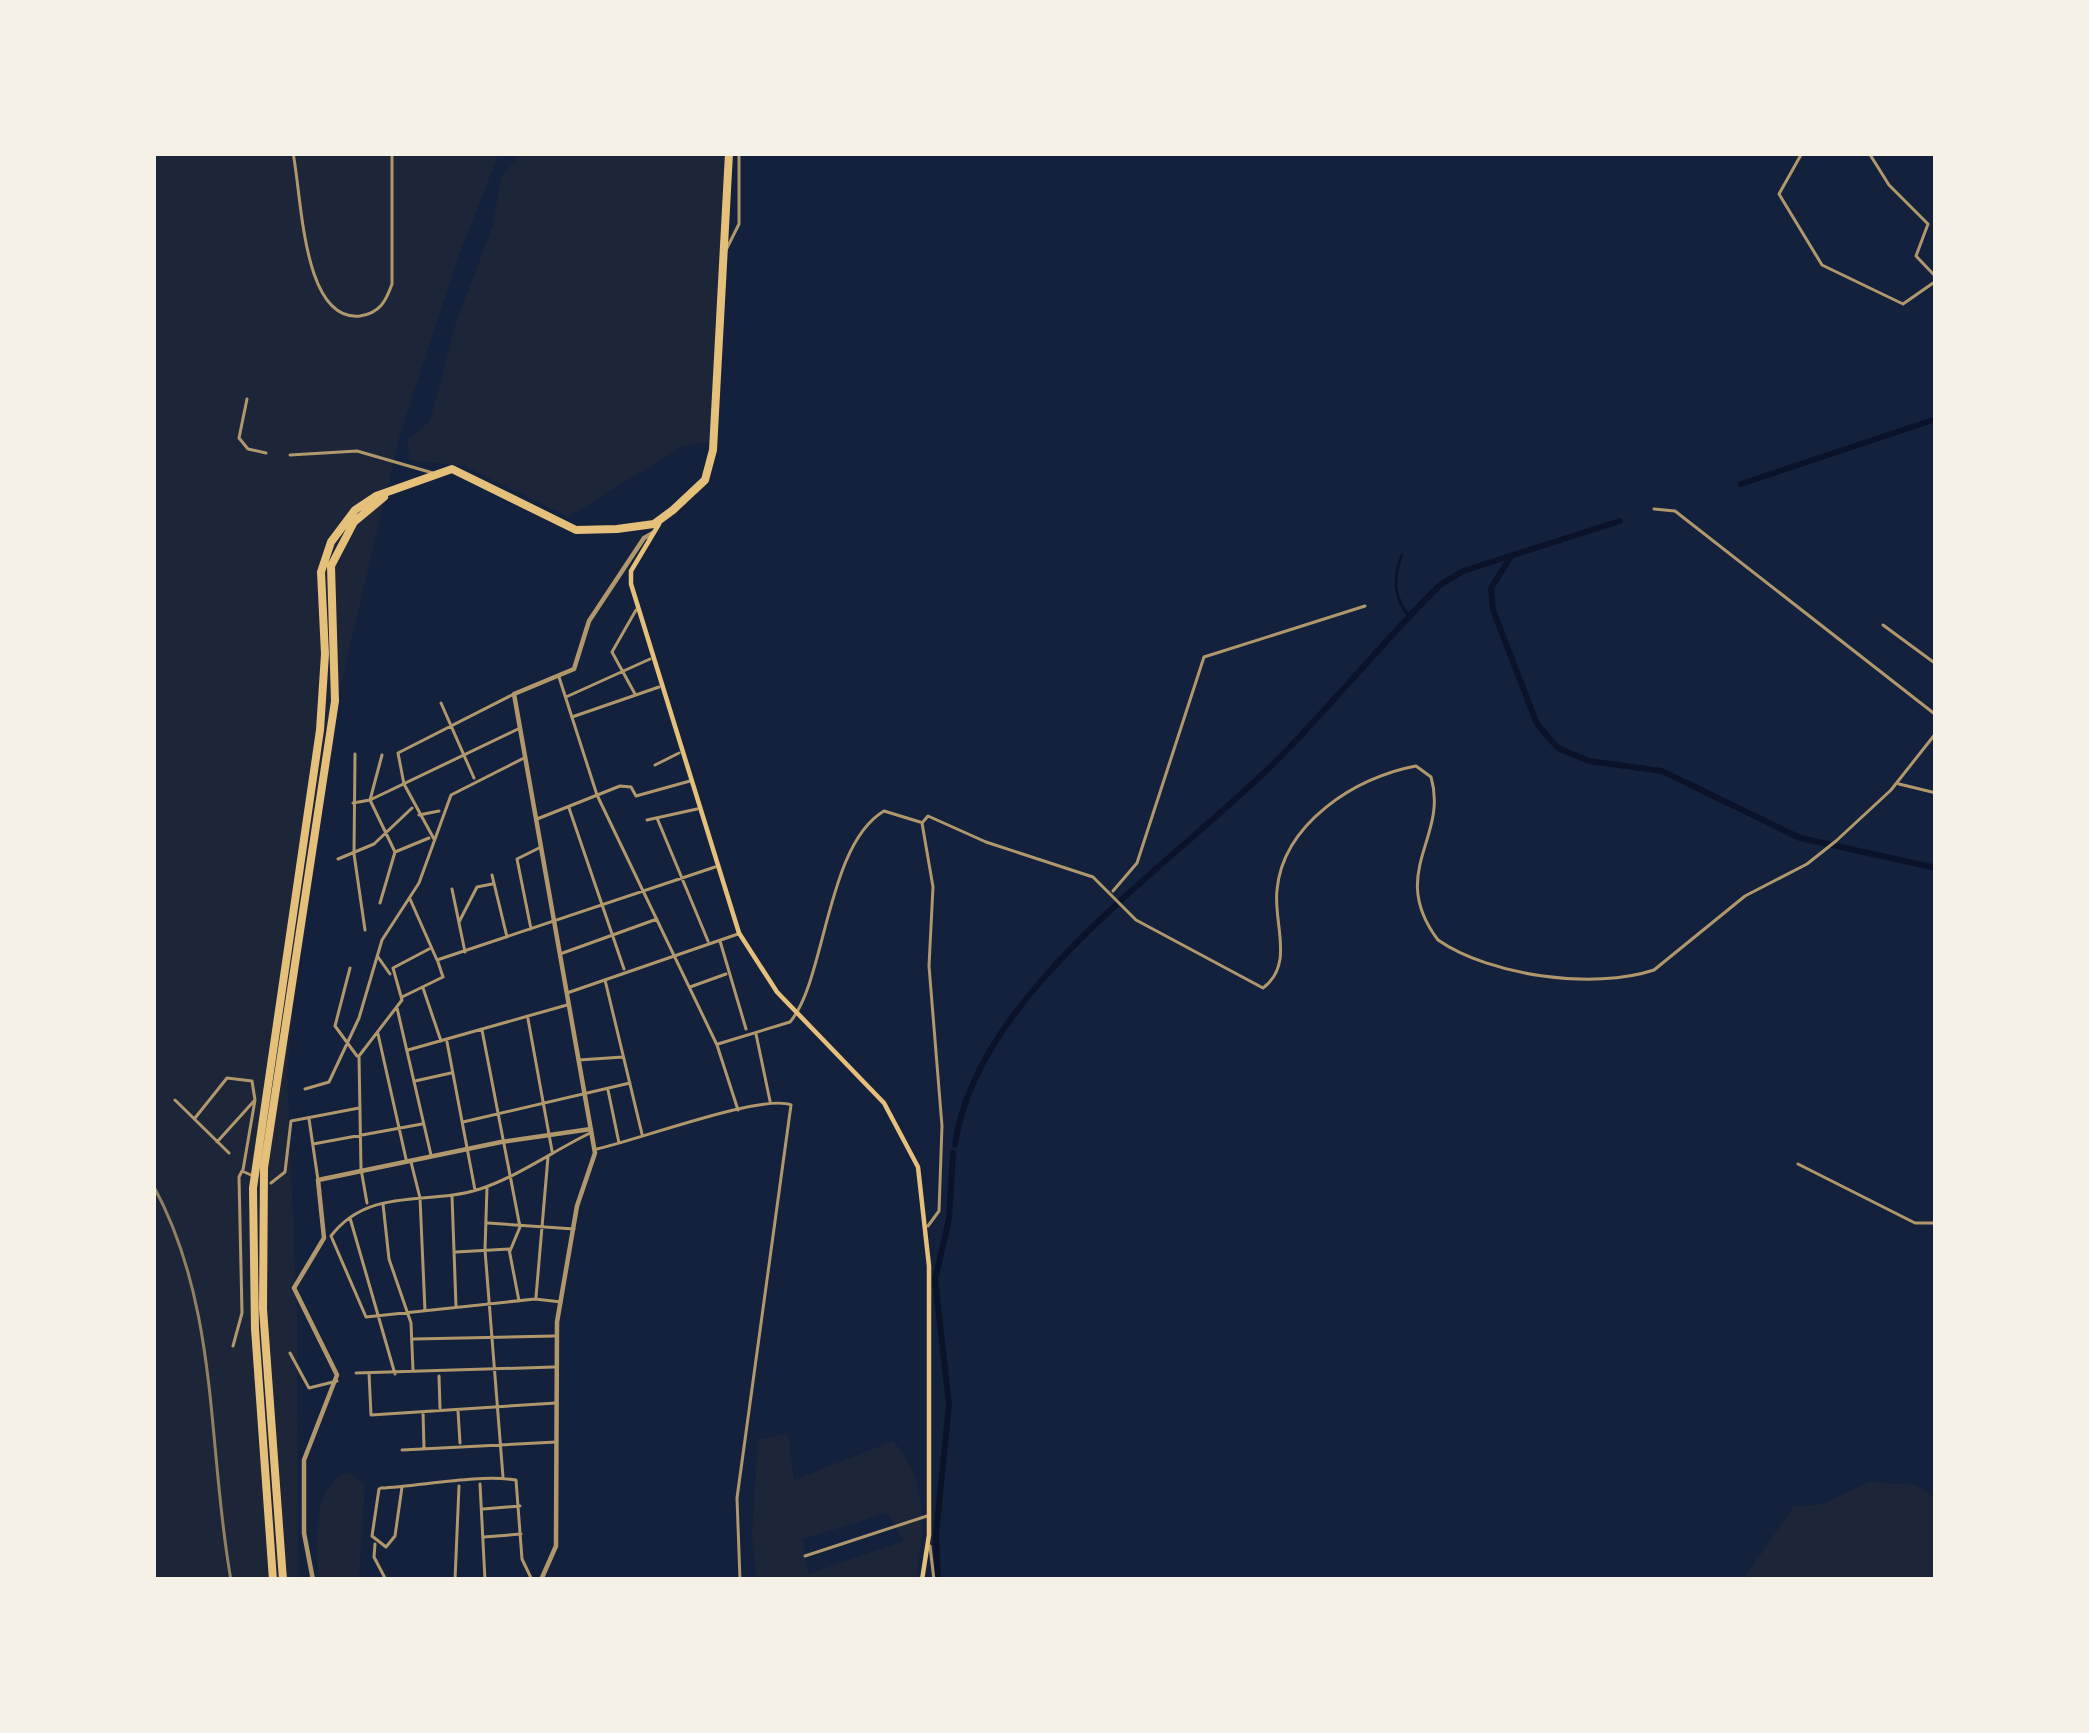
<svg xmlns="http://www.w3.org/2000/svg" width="2089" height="1733" viewBox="0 0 2089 1733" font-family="'Fira Sans',sans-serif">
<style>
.green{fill:#1d2539;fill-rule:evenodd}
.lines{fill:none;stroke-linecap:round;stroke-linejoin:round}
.stream{stroke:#0b132b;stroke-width:3}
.canal{stroke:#0b132b;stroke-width:6}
.minor{stroke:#b1986c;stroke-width:3}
.tertiary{stroke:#b1986c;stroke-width:4.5}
.secondary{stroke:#e5c07b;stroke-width:4.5}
.trunk{stroke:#e5c07b;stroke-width:8}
.rail{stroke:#918062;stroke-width:3}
</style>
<rect width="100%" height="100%" fill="#14213d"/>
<path class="green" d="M153,153H499L459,255L399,438L320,773L287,1067L297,1315L298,1580H153Z
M522,153H725L710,442L683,446L568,517L464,466L409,460L408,440L430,421L456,322L493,225L501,177Z
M788,1433L794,1480L893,1441C931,1485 923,1526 916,1580H757L752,1535L758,1440ZM887,1513L904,1541L808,1574L803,1539Z
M350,1472L365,1485L359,1580H319C316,1548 309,1484 350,1472Z
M1869,1482L1916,1485L1936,1499V1580H1743L1793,1507L1822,1504Z"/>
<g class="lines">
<path class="stream" d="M1402,555C1393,576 1393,599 1410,617"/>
<path class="canal" d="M1741,484L1936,419
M1510,558L1491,588L1493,610L1537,724L1558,748L1589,761L1662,771L1800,838L1936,868
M955,1145C975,995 1169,867 1271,766C1330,708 1381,643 1440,585L1463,571L1620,521
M938,1580L936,1535L949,1404L935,1280L949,1219L953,1153"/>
<path class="minor" d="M293,153C302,196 302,322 360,316C380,313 386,301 392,284V153
M1802,153L1779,194L1822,265L1903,304L1936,281
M1869,153L1889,185L1928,224L1916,256L1936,277
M726,250L739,224V153
M247,399L239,438L248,449L266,453
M290,455L357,451L433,473
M1654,509L1675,511L1936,715
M1883,625L1936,664
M559,677L597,795L717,1045L738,1110
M635,694L612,652L636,610
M566,697L650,659
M441,703L474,778
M572,717L659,687
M355,754L354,854L365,930
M655,765L679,753
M1899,784L1936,793
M353,803L370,800L518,729
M569,808L624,969
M419,815L439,811
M657,818L708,941
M537,819L620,786L631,787L636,796L690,781
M647,820L697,809
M434,839L404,784L398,753L512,695
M395,852L429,838
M338,859L374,844L412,808
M492,875L507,937
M452,889L465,952
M1113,891L1137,863L1204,657L1365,606
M410,899L437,960L715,867
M380,903L395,852L370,800L382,755
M459,922L477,887L492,884
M531,929L517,859L539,848
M720,941L746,1029
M560,954L657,919
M378,957L390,974
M350,968L335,1026L357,1056
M605,980L642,1134
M690,987L726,974
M423,988L441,1041
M567,993L738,934
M402,997L443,977L438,962
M397,1008L431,1155
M528,1019L552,1151
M482,1030L520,1227L510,1251
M378,1034L406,1159
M756,1034L770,1101
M447,1042L475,1190
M718,1044L790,1022C826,980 826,845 884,811L920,822
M408,1050L567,1005
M359,1056L361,1169L367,1203
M359,1056L402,1000L393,968L429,949
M579,1060L623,1057
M415,1081L451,1073
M305,1089L329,1082L359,1018L382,940L419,883L451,795L524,758
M608,1090L619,1143
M175,1100L229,1153
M195,1118L227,1078L252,1081L255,1100L243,1170
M309,1119L318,1180
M463,1122L630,1083
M217,1142L254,1101
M313,1144L422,1124
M597,1149C635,1141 763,1093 791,1105L737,1498L740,1580
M411,1162L420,1198L425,1311
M1798,1164L1915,1223H1936
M271,1183L285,1172L291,1121L359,1108
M487,1187L485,1250L503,1477
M452,1196L456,1306
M383,1204L389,1259L411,1323L413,1370
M350,1218L395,1374
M488,1223L574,1229
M928,1226L939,1211L942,1126L929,966L933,887L922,823L928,816L986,842L1093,877L1136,920L1263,988C1295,964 1273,923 1277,890C1283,824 1355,777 1416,766L1431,777C1449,838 1387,872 1438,940C1490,976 1594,990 1654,970L1745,896L1807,864L1836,841L1891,790L1936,733
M456,1252L509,1249L519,1301
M536,1297L548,1157
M561,1302L535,1299L366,1317L331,1236C369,1186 428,1206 480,1189C517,1177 555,1150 590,1133
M414,1339L554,1336
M233,1346L242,1313L239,1177L242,1171L251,1175
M290,1353L309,1388L337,1381
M356,1373L554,1367
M369,1373L371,1415L556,1403
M439,1376L440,1408
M458,1411L460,1443
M423,1412L424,1448
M402,1450L556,1442
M480,1484L485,1580
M402,1487L395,1536L386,1547L372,1536L379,1489L381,1488C421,1486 479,1474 516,1480L522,1559L532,1580
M483,1509L520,1506
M484,1537L521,1534
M375,1544L374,1557L386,1580
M930,1546L934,1580
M805,1556L927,1516
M455,1580L459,1486"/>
<path class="tertiary" d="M313,1580L304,1533V1460L337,1375L294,1288L324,1238L318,1180L501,1142L591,1129
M541,1580L556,1546L557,1322L577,1206L595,1153L514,694L574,669L589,621L644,538L653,533"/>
<path class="secondary" d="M659,524L631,571V584L739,933L777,992L884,1103L918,1167L929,1266V1535L922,1580"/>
<path class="trunk" d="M273,1580L255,1329L253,1188L320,730L325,654L321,572L331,542L355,510L376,496L452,469L576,530L617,529L654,524L673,510L705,480L713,450L729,153
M283,1580L263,1309L264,1168L335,701L331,566L354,522L384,497"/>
<path class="rail" d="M153,1185C220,1307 207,1448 231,1580"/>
</g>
<rect width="2089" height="1733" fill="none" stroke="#f6f1e7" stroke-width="312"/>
</svg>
